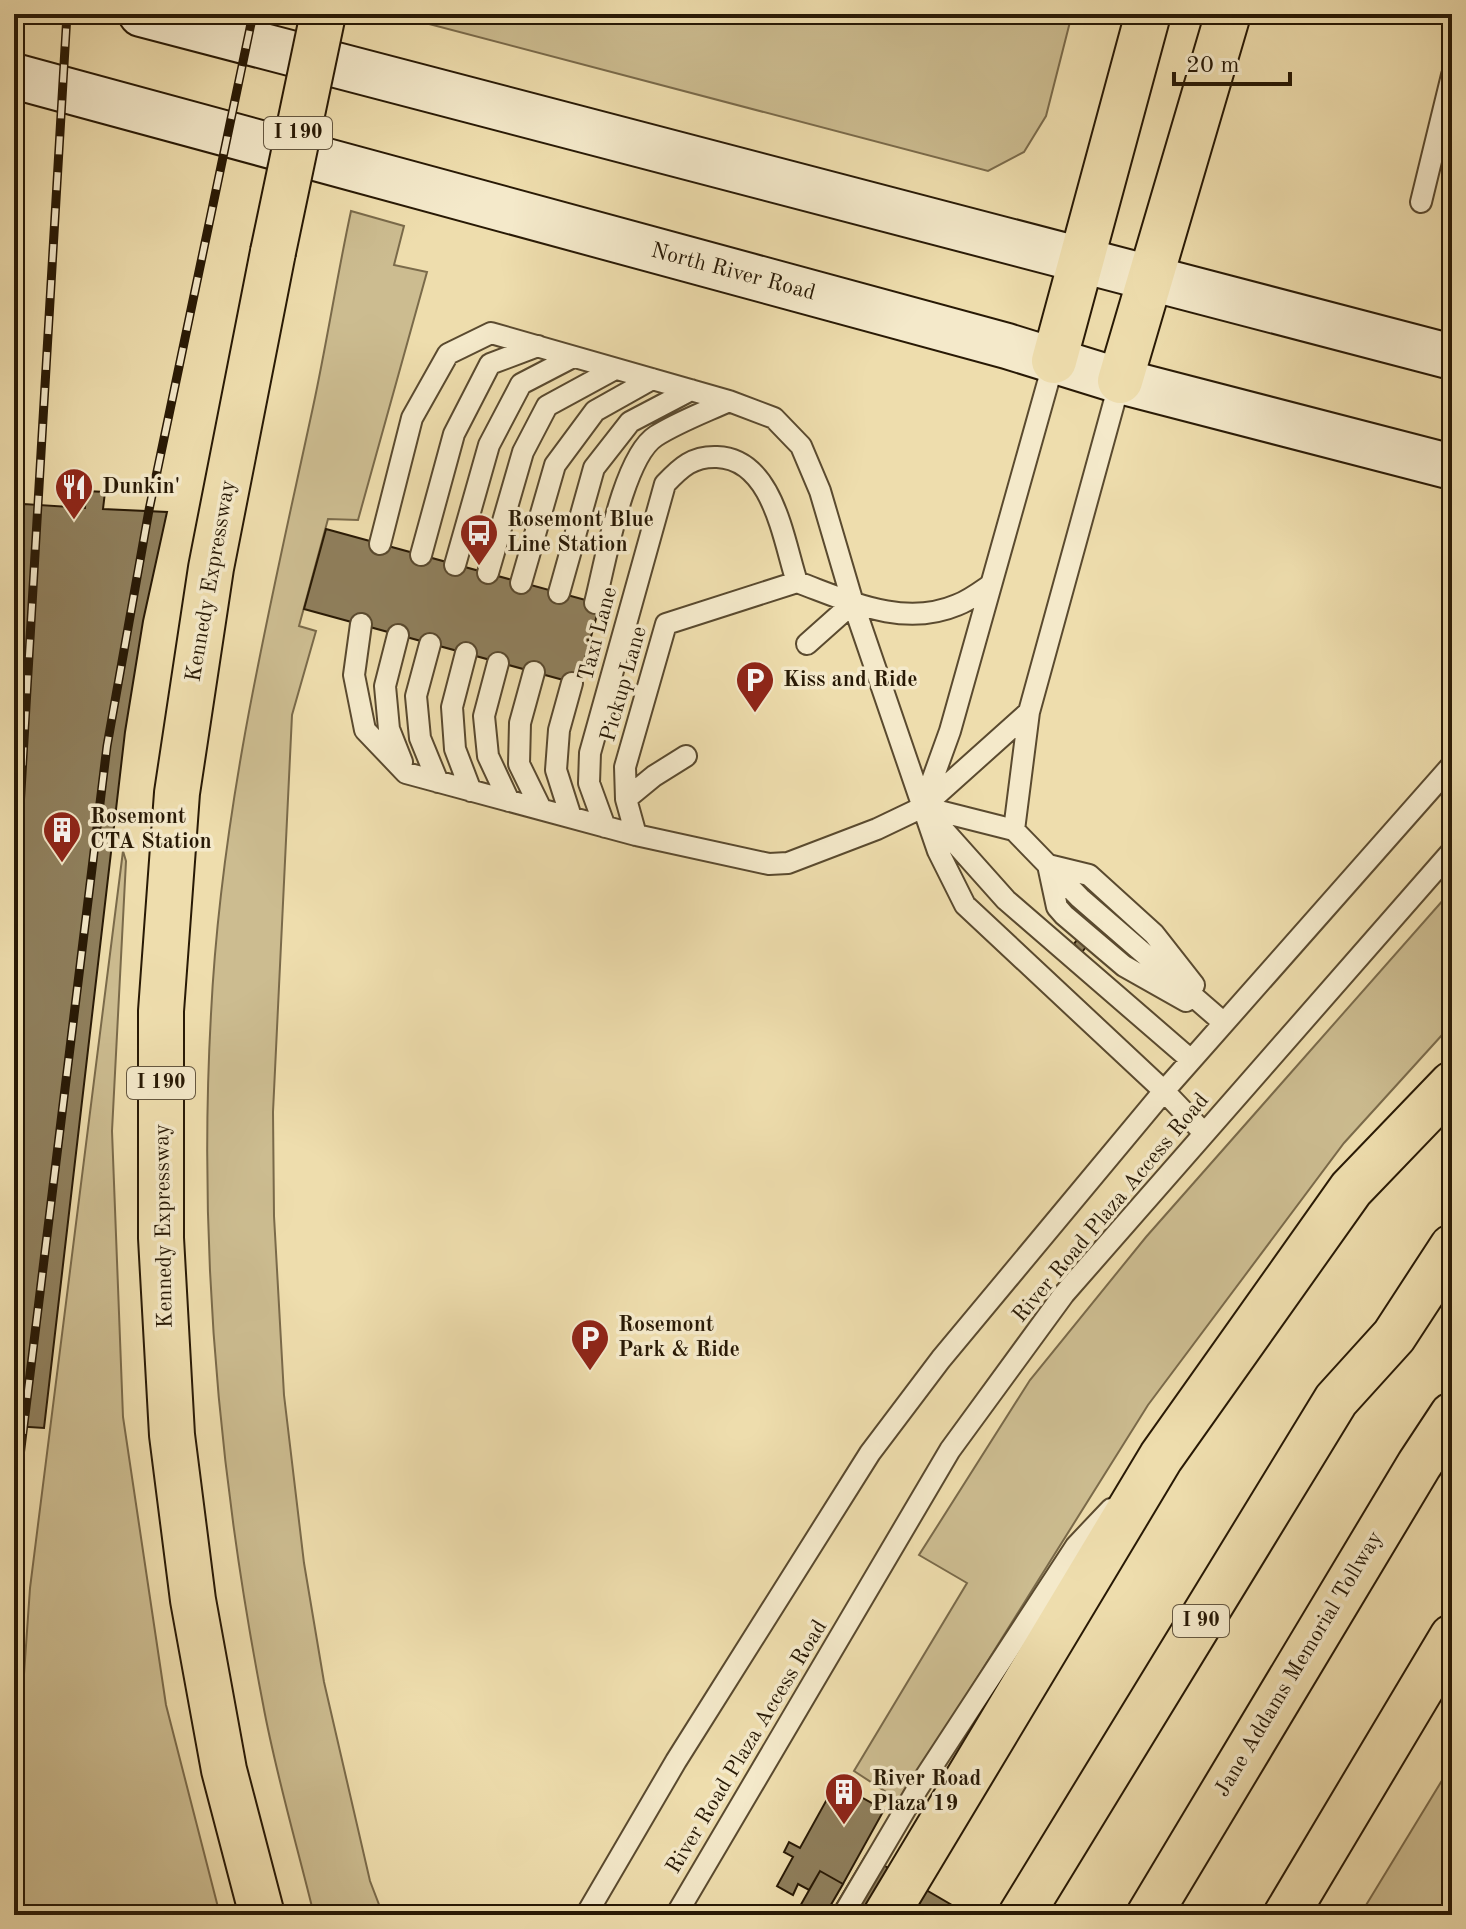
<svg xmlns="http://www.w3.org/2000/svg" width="1466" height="1929" viewBox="0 0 1466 1929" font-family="'Old Standard TT',serif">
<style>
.green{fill:#ccbc90;stroke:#7a6a4a;stroke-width:2}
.building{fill:#8f7f5c;stroke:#281905;stroke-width:2}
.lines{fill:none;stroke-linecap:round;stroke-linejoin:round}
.lane-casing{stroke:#5a4a2f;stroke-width:24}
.secondary-casing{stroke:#281905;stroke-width:48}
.highway-casing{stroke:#281905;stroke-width:48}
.lane{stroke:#f4e9ca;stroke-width:20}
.secondary{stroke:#f4e9ca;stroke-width:44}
.highway{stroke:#eeddad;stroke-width:44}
.rail-casing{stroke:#281905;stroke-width:9}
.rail{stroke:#f4e9ca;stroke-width:6;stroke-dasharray:18;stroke-linecap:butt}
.highway-bridge-casing{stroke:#281905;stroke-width:48;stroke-linecap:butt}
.highway-bridge{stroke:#eeddad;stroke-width:44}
.labels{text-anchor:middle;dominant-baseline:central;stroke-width:7;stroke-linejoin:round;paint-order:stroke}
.shield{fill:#f4e9ca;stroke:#655740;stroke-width:2}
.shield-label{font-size:20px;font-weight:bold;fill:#281905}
.street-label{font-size:22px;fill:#281905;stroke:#f4e9ca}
.poi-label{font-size:22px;font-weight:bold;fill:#281905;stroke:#f4e9ca;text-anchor:start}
</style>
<rect width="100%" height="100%" fill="#eeddad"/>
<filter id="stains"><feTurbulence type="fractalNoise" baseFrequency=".0025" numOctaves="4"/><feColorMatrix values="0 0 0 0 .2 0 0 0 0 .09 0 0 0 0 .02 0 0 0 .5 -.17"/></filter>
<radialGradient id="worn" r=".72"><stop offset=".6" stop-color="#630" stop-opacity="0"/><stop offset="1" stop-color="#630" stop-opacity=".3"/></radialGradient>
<path class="green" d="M391,14H1072L1046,116L1024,152L988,171Z
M351,211L404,226L394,265L427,272L358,520L328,519L299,626L316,631L292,715L273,1112L274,1216L284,1395L304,1563L324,1682L370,1881L383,1915H314C297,1845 276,1775 263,1704C219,1477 198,1245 211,1014C221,808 270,607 313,407C327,342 337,276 351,211Z
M123,851L126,861L112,1131L123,1417L166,1705L220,1915H14V1818L30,1588Z
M1452,890V1024L1344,1143L1148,1405L900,1801L854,1771L967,1583L919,1555L1030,1380L1146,1237Z
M1452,1764V1915H1360Z"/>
<path class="building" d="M86,491L105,492L103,509L167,512L143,621L125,732L44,1428L14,1426V676L24,504L85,508Z
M326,529L600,604L578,684L304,609Z
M1077,940L1086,947L1082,952L1074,944Z
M836,1783L884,1810L843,1884L820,1871L809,1890L798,1884L793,1895L777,1886L793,1857L784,1852L789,1842L800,1848Z
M866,1855L969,1915H830Z
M820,1871L843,1884L825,1915H795Z"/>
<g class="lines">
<defs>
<path id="lane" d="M1421,202L1452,75
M380,544L412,418L448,354L491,333L729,401L774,418L801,446L820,491L853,603L938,851L965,905L1164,1091L1204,1133
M421,555L454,434L490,364L538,346
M455,565L489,445L521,384L573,357
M488,573L523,452L547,406L615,369
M797,582C849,601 903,628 957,605C968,601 979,593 989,586
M521,583L555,465L595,411L652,379
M559,593L594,468L630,422L691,390
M595,603C605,564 623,457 656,436C678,422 705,412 729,401
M361,624L354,675L365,730L406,773L636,835L769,864L788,863L877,829L923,807L1029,712
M398,635L385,686L389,729L402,762
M430,644L416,696L420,738L438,782
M807,644L853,603
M466,653L452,707L455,749L471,791
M498,663L484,716L488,756L509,801
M534,672L520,723L519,764L541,809
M626,799L654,776L686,756
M924,803L950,731L1054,361
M923,807L1014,830L1080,898L1224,1023
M931,816L1006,900L1191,1060
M571,817L556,770L559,730L572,683
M605,827L589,783L590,753L665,484C681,467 693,456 717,457C773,459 783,539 797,582
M1014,830L1029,712L1120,381
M636,835L626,799L625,767L666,624L797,582
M1048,865L1057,907L1064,915L1124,966L1186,1001
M1048,865L1089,875L1154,934L1194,985
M586,1915L676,1761L870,1453L941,1359L1164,1091L1452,765
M676,1915L950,1450L1064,1294L1452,851
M843,1915L918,1788L1076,1546L1111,1509"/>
<path id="secondary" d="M141,14L1452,357
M14,76L1007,346L1120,381L1452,467"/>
<path id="highway" d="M1054,361L1148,14
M1120,381L1228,14
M262,1915L224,1770L193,1600L172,1435L161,1238V1011L177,793L211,568L273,252
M886,1915L1161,1457L1351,1189L1452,1084
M1021,1915L1336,1400L1394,1336L1452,1247
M1149,1915L1419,1465L1452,1415
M1286,1915L1452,1637"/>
</defs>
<use href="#lane" class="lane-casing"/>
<use href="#secondary" class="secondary-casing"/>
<use href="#highway" class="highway-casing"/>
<use href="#lane" class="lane"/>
<use href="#secondary" class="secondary"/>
<use href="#highway" class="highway"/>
<defs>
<path id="rail" d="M14,909L67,14
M14,1505L107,746L149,510L253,14"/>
</defs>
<use href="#rail" class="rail-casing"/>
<use href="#rail" class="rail"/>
<defs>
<path id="highway-bridge" d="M273,252L323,14"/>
</defs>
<use href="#highway-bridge" class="highway-bridge-casing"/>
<use href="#highway-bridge" class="highway-bridge"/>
</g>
<defs>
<symbol id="restaurant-pin" viewBox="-11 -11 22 30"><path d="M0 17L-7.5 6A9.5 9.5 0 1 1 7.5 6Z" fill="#8f2418" stroke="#f4e9ca"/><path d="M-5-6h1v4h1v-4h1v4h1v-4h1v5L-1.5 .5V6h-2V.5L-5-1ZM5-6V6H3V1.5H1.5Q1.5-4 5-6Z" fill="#fff"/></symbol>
<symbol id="bus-pin" viewBox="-11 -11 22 30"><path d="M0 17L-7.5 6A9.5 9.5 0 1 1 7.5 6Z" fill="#8f2418" stroke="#f4e9ca"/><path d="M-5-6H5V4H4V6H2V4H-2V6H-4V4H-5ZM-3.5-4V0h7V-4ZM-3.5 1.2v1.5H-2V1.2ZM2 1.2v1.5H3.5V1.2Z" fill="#fff"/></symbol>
<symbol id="parking-pin" viewBox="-11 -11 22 30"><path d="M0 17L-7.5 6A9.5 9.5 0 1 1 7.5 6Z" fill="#8f2418" stroke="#f4e9ca"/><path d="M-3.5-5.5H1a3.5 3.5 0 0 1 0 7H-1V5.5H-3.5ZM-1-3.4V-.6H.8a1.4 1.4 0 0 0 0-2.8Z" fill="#fff"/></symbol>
<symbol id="building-pin" viewBox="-11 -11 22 30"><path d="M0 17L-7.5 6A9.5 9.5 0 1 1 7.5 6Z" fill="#8f2418" stroke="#f4e9ca"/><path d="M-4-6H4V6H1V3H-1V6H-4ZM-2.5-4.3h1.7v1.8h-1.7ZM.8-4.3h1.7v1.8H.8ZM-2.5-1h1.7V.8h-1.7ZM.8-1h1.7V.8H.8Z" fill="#fff"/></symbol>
</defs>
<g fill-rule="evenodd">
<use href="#restaurant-pin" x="52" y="465" width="44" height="60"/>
<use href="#bus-pin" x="457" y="511" width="44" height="60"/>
<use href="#parking-pin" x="733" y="658" width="44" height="60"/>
<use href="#building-pin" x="40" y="808" width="44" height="60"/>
<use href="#parking-pin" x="568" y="1316" width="44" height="60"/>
<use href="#building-pin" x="822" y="1770" width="44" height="60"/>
</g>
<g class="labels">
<g class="shield">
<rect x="264" y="117" width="68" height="32" rx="6"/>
<rect x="127" y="1067" width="68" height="32" rx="6"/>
<rect x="1173" y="1605" width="56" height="32" rx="6"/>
</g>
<g class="shield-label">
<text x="298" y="133">I 190</text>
<text x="161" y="1083">I 190</text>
<text x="1201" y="1621">I 90</text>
</g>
<g class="street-label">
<text transform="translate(733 272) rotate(15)">North River Road</text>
<text transform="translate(211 581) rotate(-80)">Kennedy Expressway</text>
<text transform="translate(598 634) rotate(-75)">Taxi Lane</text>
<text transform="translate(624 684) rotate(-74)">Pickup Lane</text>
<text transform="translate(1111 1208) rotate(-50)">River Road Plaza Access Road</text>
<text transform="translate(164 1226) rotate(-91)">Kennedy Expressway</text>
<text transform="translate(1299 1664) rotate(-59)">Jane Addams Memorial Tollway</text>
<text transform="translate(747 1747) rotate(-59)">River Road Plaza Access Road</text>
</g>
<g class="poi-label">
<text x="102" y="487">Dunkin'</text>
<text x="507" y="520">Rosemont Blue<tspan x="507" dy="25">Line Station</tspan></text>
<text x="783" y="680">Kiss and Ride</text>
<text x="90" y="817">Rosemont<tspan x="90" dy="25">CTA Station</tspan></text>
<text x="618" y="1325">Rosemont<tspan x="618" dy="25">Park &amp; Ride</tspan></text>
<text x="872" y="1779">River Road<tspan x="872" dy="25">Plaza 19</tspan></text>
</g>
</g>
<rect width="1466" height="1929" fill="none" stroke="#eeddad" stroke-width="48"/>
<rect x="16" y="16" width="1434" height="1897" fill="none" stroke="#281905" stroke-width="4"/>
<rect x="24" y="24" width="1418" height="1881" fill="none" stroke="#281905" stroke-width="2"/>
<path d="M1174 72v12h116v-12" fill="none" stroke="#281905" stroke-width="4"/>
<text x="1186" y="72" font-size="24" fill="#281905" stroke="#f4e9ca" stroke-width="6" paint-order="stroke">20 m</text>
<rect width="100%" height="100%" filter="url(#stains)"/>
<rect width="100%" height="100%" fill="url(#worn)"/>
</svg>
